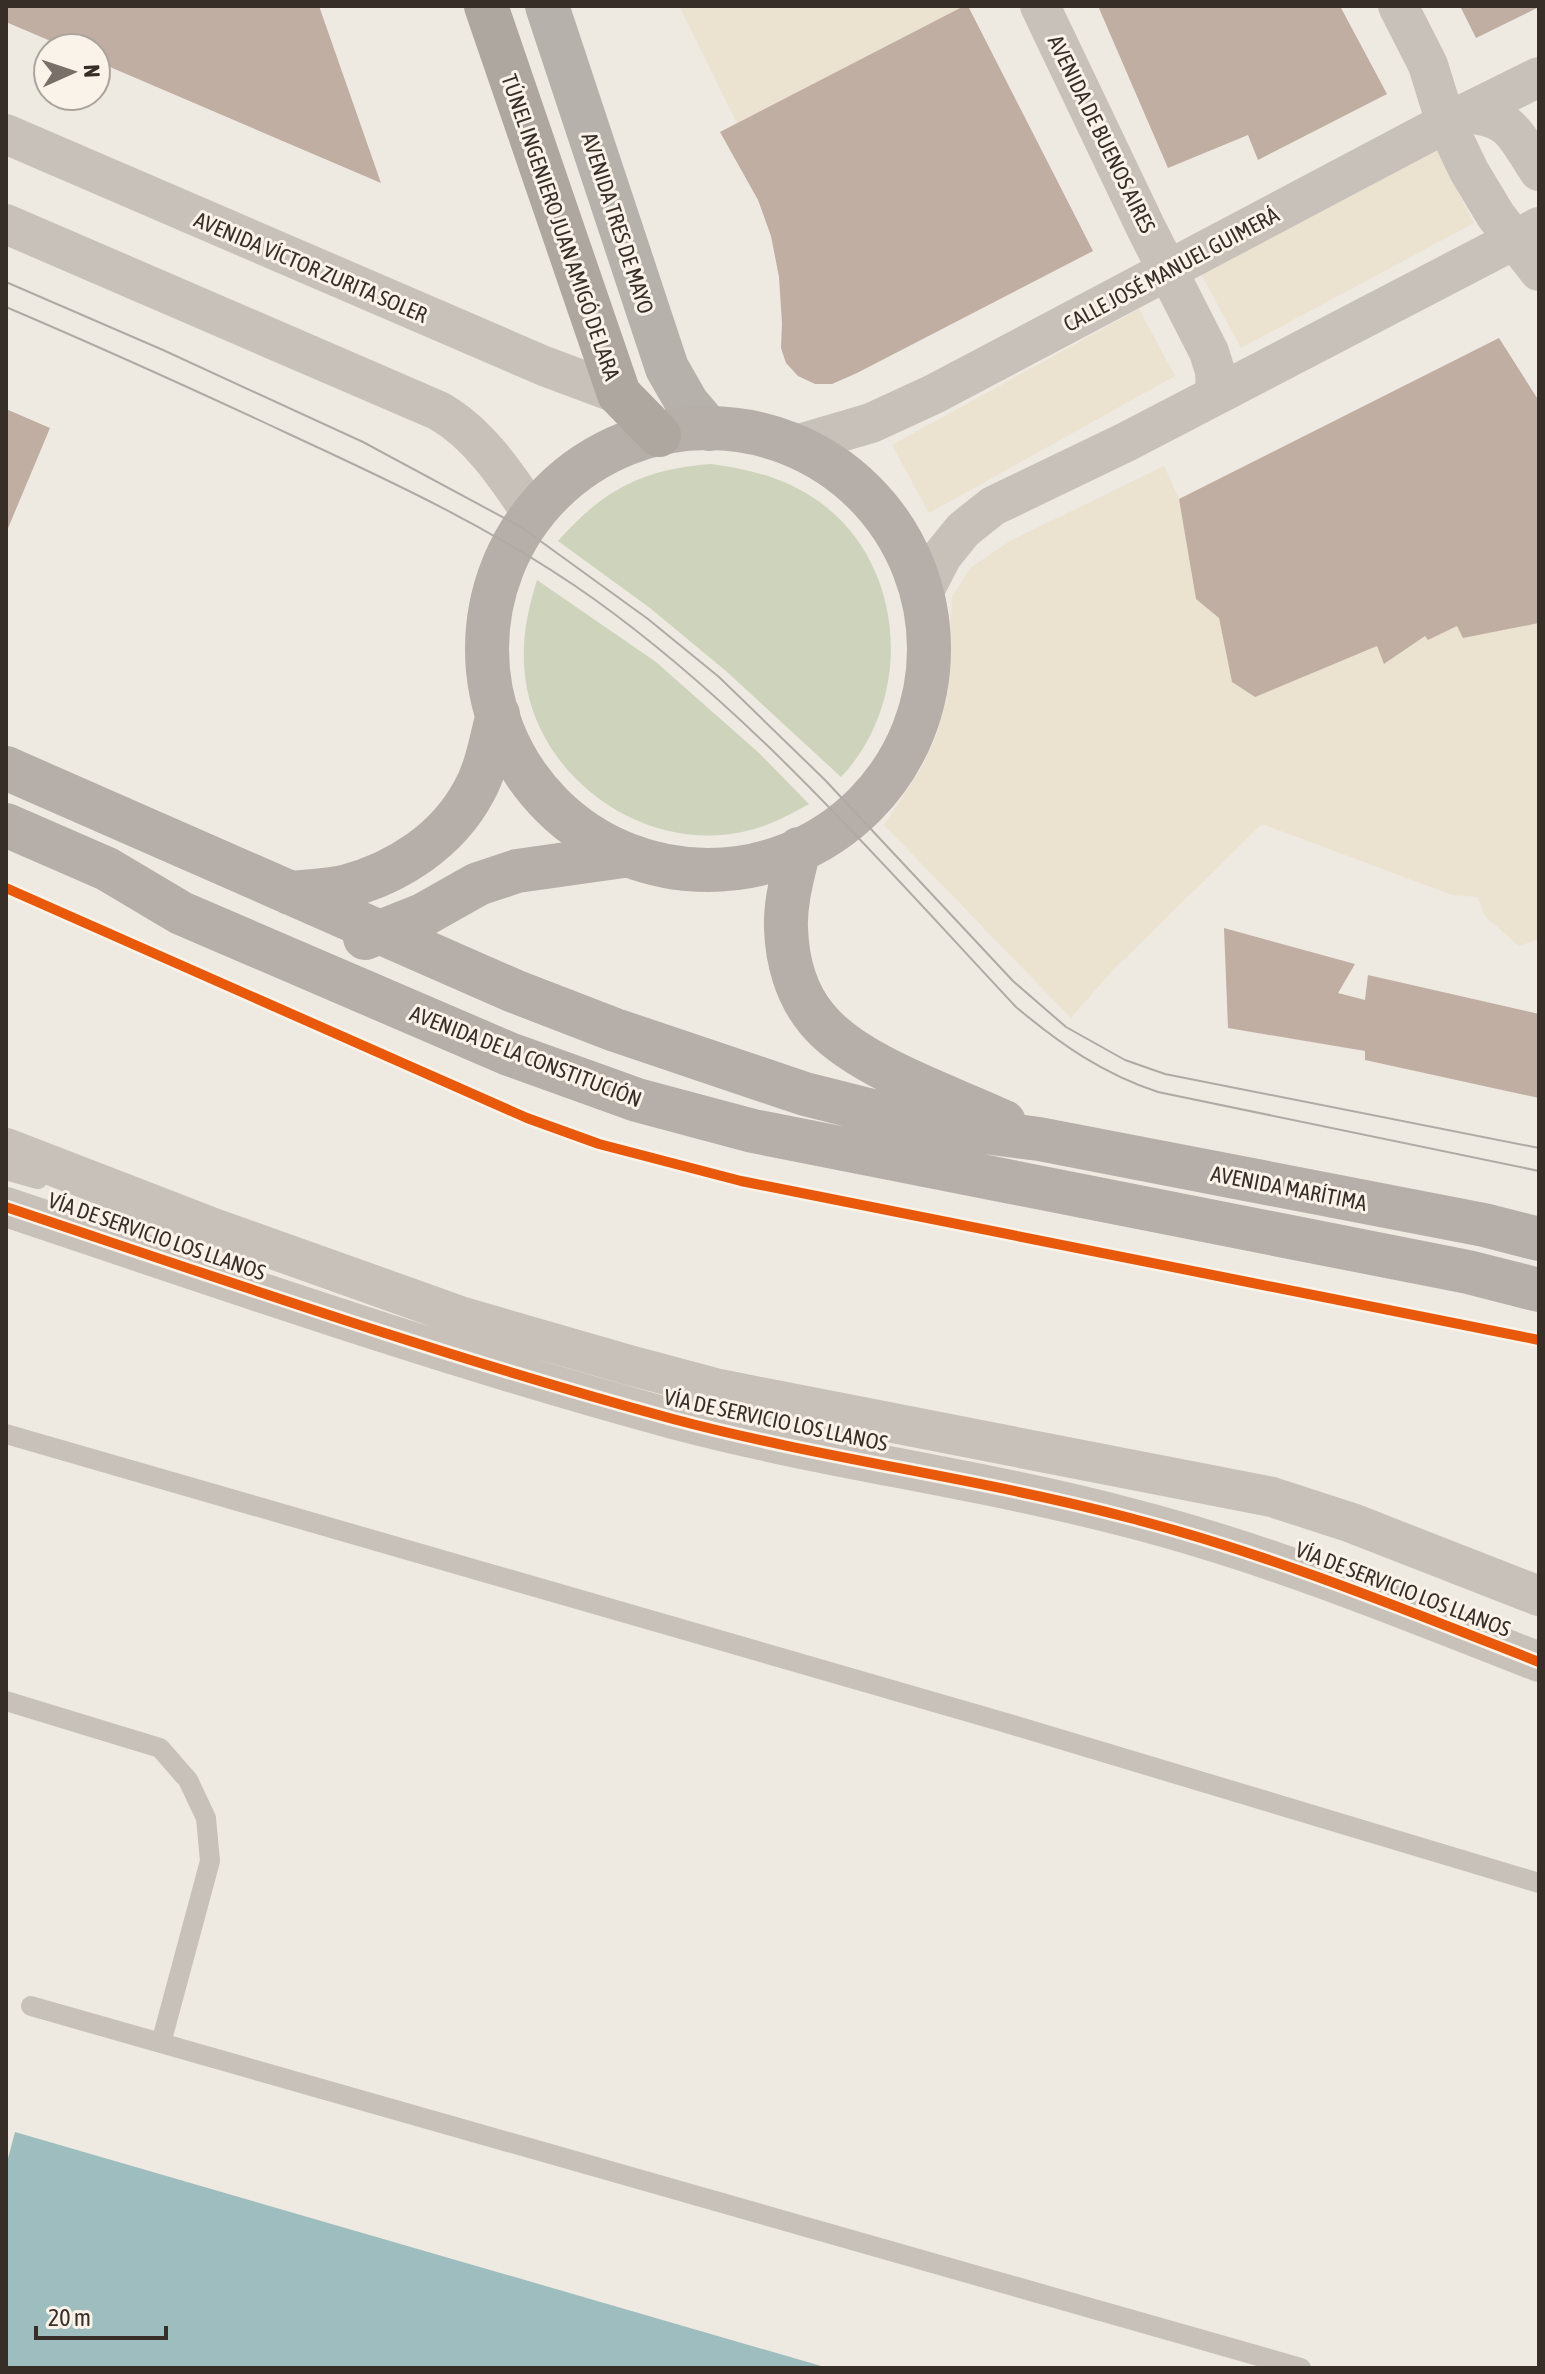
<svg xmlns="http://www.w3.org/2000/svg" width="1545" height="2374" viewBox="0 0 1545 2374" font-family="'Asap Condensed',sans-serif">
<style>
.green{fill:#cdd4bb}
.plaza{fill:#ece2d0}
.water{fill:#9dbdbf}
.building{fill:#c1aea2}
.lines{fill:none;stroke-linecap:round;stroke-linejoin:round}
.lane{stroke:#c7c1ba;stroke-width:20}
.street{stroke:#c7c1ba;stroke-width:40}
.secondary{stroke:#b7b1ab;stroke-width:44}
.primary{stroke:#b6afa9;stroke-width:44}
.highway{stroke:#ada7a0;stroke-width:44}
.tram{stroke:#aeaaa5;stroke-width:2}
.cycleway-casing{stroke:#faf3e9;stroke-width:15}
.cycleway{stroke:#e8590c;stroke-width:10}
.labels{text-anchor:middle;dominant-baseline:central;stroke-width:6;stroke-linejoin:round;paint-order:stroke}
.street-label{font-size:22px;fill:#382e28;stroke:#faf3e9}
</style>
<rect width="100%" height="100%" fill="#eee9e1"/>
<path class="green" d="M711,464C747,469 778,476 809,495C906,554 917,697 841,777L726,671L650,608L558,541C603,490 643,469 711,464Z
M537,580L656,662L759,753L809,804C787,816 767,827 742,832C642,853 537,777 525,676C521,642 527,612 537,580Z"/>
<path class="plaza" d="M679,6H964L737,123Z
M1435,148L1474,223L1241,348L1201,274Z
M1139,309L1175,376L929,513L892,445Z
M1164,466L1179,499L1196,599L1219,618L1232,682L1254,697L1377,646L1385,664L1425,636L1428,640L1457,626L1539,623V939L1519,946L1484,915L1478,897L1452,895L1262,824L1111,972L1071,1018L884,825L922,767L936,736L947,699L952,597L970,568L1010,541Z"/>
<path class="water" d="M15,2132L828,2368H6V2166Z"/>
<path class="building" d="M6,6H319L381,183L96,61V48H67L6,22Z
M964,6H968L1093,251L857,373L832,384H815L798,376L786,363L781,348L782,323L779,277L771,236L758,200L720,132Z
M1098,6H1340L1387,94L1258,160L1248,135L1168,168Z
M1460,6H1539V7L1476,38Z
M1499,338L1539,401V623L1463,638L1457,626L1428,640L1425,636L1384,664L1377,646L1255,697L1232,682L1219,618L1196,599L1179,499Z
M6,409L50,428L6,533Z
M1224,928L1355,964L1338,993L1365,1000L1368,975L1539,1014V1098L1365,1060V1051L1228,1028Z"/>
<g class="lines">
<path class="lane" d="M6,1170L38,1179
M6,1434L1003,1722L1539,1883
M6,1701L160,1748L188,1780L206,1818L210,1861L161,2043
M31,2006L1301,2368"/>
<path class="street" d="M1040,6L1146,228L1209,352L1215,371L1216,395
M1398,6L1428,65L1446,123L1469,171L1496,216L1539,271
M1466,114C1512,115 1516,137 1539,171
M6,134L544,366L619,394
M6,224L439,411C479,434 506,475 531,512
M796,445L871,423L934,394L1446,123L1539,77
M921,597L942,556L963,530L993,506L1126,442L1539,227
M6,1148L208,1226L463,1317L629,1365L719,1389L1272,1497L1352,1523L1539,1596
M6,1207C227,1281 448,1358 673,1419C823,1459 979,1478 1130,1518C1270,1554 1404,1609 1539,1662"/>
<path class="secondary" d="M547,6L667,368L687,403L709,429"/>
<path class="primary" d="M487 649a221 221 0 1 1 442 0a221 221 0 1 1-442 0Z
M6,768L514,991L615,1030L805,1094L924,1124L1039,1139L1484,1225L1539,1239
M6,825L107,869L181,913L509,1054L637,1100L753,1131L1468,1272L1539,1290
M799,849C793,875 785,901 786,928C787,960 796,994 817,1019C855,1066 949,1096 1004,1122
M290,893C307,891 327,891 344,887C398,873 448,840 474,791C487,768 491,740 498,714
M365,938L423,915L478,884L517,871L623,856"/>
<path class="highway" d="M486,6L619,394L659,435"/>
<path class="tram" d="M6,282L163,350L363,442L521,527L648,619L719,677L825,780L1013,981L1066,1027L1125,1060L1165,1074L1539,1148
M6,307C102,348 197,391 291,435C395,483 500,532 594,599C753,713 883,865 1016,1007C1060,1044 1103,1074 1158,1092L1539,1171"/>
<defs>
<path id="cycleway" d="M6,888L527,1118L599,1144L741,1181L1539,1340
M6,1207C227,1281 448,1358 673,1419C823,1459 979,1478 1130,1518C1270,1554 1404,1609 1539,1662"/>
</defs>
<use href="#cycleway" class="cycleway-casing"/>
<use href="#cycleway" class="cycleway"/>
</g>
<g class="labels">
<g class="street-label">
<text transform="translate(1102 134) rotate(64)">AVENIDA DE BUENOS AIRES</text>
<text transform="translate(618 223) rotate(72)">AVENIDA TRES DE MAYO</text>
<text transform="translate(561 227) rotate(71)">TÚNEL INGENIERO JUAN AMIGÓ DE LARA</text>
<text transform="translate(311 267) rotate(23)">AVENIDA VÍCTOR ZURITA SOLER</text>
<text transform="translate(1171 269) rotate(-28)">CALLE JOSÉ MANUEL GUIMERÁ</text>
<text transform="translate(526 1056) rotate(21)">AVENIDA DE LA CONSTITUCIÓN</text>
<text transform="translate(1289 1188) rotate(11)">AVENIDA MARÍTIMA</text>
<text transform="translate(157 1236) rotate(19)">VÍA DE SERVICIO LOS LLANOS</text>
<text transform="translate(776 1420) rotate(12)">VÍA DE SERVICIO LOS LLANOS</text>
<text transform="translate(1403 1589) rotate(21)">VÍA DE SERVICIO LOS LLANOS</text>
</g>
</g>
<rect width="1545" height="2374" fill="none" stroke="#382e28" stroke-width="16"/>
<g transform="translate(72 72) rotate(87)"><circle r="38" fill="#faf3e9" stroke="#aca49c" stroke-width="2"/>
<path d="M0-6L14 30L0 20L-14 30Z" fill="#786f69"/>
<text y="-12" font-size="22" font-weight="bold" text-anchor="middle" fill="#382e28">N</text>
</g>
<path d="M36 2326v12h130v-12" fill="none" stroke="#382e28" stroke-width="4"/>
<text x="48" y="2326" font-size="24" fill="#382e28" stroke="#faf3e9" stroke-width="6" paint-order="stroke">20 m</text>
</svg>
